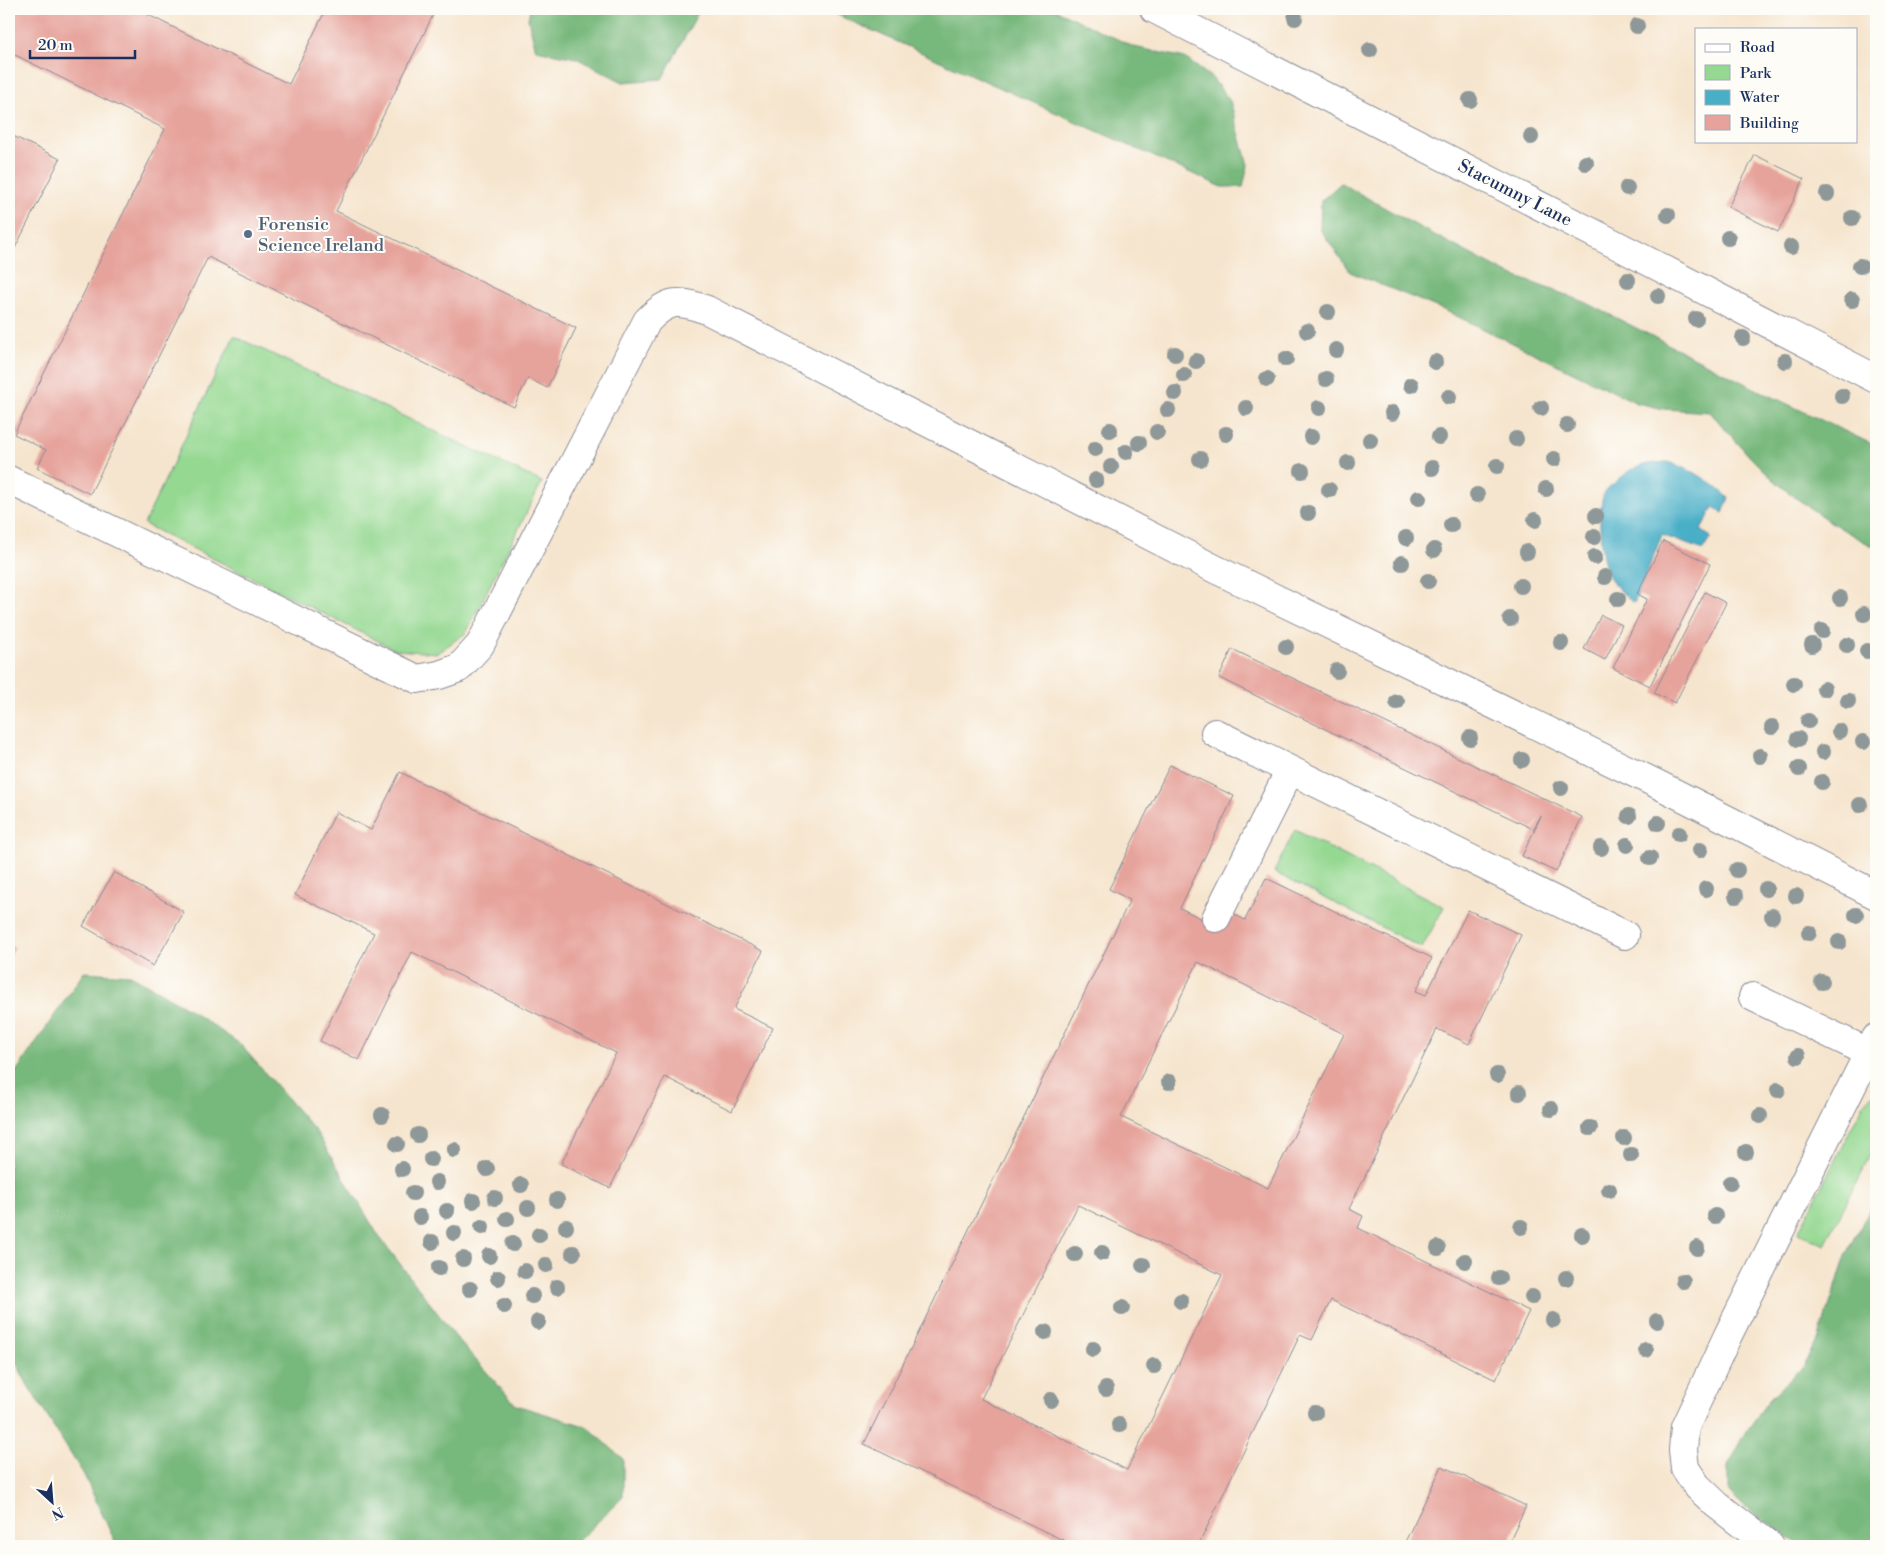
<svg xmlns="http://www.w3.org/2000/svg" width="1885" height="1555" viewBox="0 0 1885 1555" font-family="'Libre Bodoni',serif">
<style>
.green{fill:#94d891;stroke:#588478}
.forest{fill:#77b87b;stroke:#49746c}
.water{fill:#48afc7;stroke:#326f92}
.building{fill:#e6a39b;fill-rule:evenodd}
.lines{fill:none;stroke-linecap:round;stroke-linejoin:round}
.minor-casing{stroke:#888a96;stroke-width:30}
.minor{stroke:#fff;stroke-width:28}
.tree{fill:#8e9898}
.service-dot{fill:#5c6f8a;stroke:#fdfcf7;stroke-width:2}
.labels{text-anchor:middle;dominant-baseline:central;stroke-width:4;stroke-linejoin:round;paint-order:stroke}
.street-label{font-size:18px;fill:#1b2f5e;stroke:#fdfcf7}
.service-label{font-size:18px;fill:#4e5e75;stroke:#fdfcf7;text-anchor:start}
</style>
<rect width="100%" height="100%" fill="#fdfcf7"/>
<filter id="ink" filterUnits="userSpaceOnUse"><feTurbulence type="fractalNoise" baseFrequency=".02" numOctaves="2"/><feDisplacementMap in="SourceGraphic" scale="10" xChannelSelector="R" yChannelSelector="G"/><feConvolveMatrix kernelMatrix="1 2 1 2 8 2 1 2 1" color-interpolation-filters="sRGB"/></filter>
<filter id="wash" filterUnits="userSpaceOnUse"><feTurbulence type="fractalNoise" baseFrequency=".0096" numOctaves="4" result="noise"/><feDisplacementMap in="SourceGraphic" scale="20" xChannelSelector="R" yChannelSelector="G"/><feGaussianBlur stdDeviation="1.12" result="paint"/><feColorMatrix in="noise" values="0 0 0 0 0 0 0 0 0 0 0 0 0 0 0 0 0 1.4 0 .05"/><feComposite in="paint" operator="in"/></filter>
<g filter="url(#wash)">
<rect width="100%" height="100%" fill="#f6e5ce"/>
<path class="green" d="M234,336L542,482L466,633L437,653L396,650L144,524Z
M1295,830L1444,907L1422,948L1274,872Z
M1876,1090V1143L1825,1245L1798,1233L1864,1103Z"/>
<path class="forest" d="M530,9H700L662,79L623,82L576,58L536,50L528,19Z
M824,9H1054L1134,47L1185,58L1212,78L1230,101L1248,165L1243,187H1222Z
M1341,183L1408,221L1506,273L1585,302L1758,390L1876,446V548C1832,525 1786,495 1751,458C1737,443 1724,427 1710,412L1664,409L1637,403L1446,311L1350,272L1320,229L1321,201Z
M84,972L131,975L190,1010L240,1044L317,1133L378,1235L458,1340L516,1405L588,1427L623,1459V1497L577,1542L571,1546H117L84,1475L27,1384L9,1348V1082Z
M1876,1196V1546H1803L1738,1502L1728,1490V1466L1748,1429L1771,1397L1803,1366L1818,1340L1846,1256Z"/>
<path class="water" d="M1668,462C1695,471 1708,479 1729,498L1723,513L1713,508L1701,530L1711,537L1703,550L1662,535L1634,603C1625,596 1617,588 1610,578C1600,563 1596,508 1605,492C1607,488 1612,485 1616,482C1633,466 1645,463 1668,462Z"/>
<g id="blocks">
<path class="building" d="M9,9H136L289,84L326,9H436L336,211L576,328L547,388L528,378L514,407L208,257L90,494L37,468L46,450L14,434L165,129L9,52Z
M9,134L60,159L9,260Z
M1755,155L1804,179L1778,232L1728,207Z
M1663,541L1710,564L1650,686L1613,668L1647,599L1637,594Z
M1705,592L1726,603L1675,703L1654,693Z
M1601,615L1622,625L1605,660L1584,649Z
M1232,649L1582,817L1556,872L1522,856L1541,816L1533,829L1219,678Z
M1170,765L1234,796L1180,908L1222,929L1230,912L1245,920L1266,878L1432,958L1416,991L1426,995L1468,910L1521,935L1469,1044L1437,1029L1349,1209L1363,1216L1358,1228L1529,1311L1496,1380L1331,1300L1312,1340L1300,1335L1198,1546H1075L864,1444L1130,900L1109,889ZM1198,962L1344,1034L1268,1188L1121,1117ZM1078,1205L1222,1275L1127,1470L981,1399Z
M400,772L763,951L734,1009L773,1028L732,1111L665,1077L610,1188L561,1164L616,1053L412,952L359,1060L320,1041L374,933L295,895L336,812L371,830Z
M114,872L184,912L153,966L83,926Z
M9,944L15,947L9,959Z
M1442,1466L1526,1506L1507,1546H1403Z"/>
</g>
</g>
<g filter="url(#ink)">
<use href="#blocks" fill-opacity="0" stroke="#888a96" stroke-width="1"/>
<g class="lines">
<defs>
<path id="minor" d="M1154,9L1607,240L1876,379
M9,480L417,679L439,675L459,668L480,645L647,321C669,298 679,300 707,310L1213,568L1659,785L1876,895
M1215,733L1625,935
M1216,918L1290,770
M1753,997L1876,1056
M1770,1546L1717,1505L1697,1486L1685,1468L1683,1450L1685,1427L1728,1335L1876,1038"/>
</defs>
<use href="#minor" class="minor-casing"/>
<use href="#minor" class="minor"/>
</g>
<g class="tree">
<circle cx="1295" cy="18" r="8"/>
<circle cx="1637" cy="26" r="8"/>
<circle cx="1370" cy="50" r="8"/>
<circle cx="1470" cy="100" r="8"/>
<circle cx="1531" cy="137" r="8"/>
<circle cx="1586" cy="163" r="8"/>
<circle cx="1627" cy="188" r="8"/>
<circle cx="1827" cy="194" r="8"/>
<circle cx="1668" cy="215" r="8"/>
<circle cx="1852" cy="218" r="8"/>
<circle cx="1728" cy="238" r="8"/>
<circle cx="1791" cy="247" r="8"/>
<circle cx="1860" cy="266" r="8"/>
<circle cx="1628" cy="280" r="8"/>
<circle cx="1658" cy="296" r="8"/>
<circle cx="1852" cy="300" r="8"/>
<circle cx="1328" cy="312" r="8"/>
<circle cx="1696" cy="319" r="8"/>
<circle cx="1307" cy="331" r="8"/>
<circle cx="1743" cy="338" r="8"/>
<circle cx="1336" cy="350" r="8"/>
<circle cx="1175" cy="354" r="8"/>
<circle cx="1286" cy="359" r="8"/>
<circle cx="1196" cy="361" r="8"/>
<circle cx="1785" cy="361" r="8"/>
<circle cx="1435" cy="362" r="8"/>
<circle cx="1184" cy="375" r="8"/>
<circle cx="1267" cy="379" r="8"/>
<circle cx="1326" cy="379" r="8"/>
<circle cx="1411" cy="385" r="8"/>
<circle cx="1175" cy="393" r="8"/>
<circle cx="1842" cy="396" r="8"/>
<circle cx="1449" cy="397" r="8"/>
<circle cx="1246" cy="408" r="8"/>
<circle cx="1319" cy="408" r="8"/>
<circle cx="1541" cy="408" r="8"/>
<circle cx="1168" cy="410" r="8"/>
<circle cx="1392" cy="413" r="8"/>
<circle cx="1567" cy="425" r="8"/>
<circle cx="1110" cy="430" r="8"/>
<circle cx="1157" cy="432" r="8"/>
<circle cx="1226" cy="434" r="8"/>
<circle cx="1311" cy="437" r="8"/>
<circle cx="1439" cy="437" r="8"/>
<circle cx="1516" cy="439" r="8"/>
<circle cx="1370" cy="440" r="8"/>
<circle cx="1139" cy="443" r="8"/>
<circle cx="1095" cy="449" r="8"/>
<circle cx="1126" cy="452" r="8"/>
<circle cx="1200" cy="459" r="8"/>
<circle cx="1554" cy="459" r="8"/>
<circle cx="1348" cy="463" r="8"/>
<circle cx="1497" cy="466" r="8"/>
<circle cx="1111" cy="467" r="8"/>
<circle cx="1432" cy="468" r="8"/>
<circle cx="1302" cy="471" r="8"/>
<circle cx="1096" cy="480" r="8"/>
<circle cx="1546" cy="489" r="8"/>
<circle cx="1329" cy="490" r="8"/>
<circle cx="1477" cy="495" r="8"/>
<circle cx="1419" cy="498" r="8"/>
<circle cx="1308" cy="513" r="8"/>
<circle cx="1596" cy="516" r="8"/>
<circle cx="1535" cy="520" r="8"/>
<circle cx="1451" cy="525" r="8"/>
<circle cx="1594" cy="537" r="8"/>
<circle cx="1406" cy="538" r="8"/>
<circle cx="1434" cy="550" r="8"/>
<circle cx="1527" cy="552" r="8"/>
<circle cx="1595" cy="557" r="8"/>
<circle cx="1402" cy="563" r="8"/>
<circle cx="1605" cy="577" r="8"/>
<circle cx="1428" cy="581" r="8"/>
<circle cx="1521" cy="586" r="8"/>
<circle cx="1840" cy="598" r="8"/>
<circle cx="1618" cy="599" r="8"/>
<circle cx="1864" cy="614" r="8"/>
<circle cx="1510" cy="619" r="8"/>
<circle cx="1822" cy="631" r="8"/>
<circle cx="1561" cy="643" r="8"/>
<circle cx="1812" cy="645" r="8"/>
<circle cx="1847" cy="645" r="8"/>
<circle cx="1286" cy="647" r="8"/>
<circle cx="1867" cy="651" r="8"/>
<circle cx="1337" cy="671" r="8"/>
<circle cx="1794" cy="684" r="8"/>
<circle cx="1824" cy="689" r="8"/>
<circle cx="1848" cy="701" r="8"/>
<circle cx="1397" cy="702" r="8"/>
<circle cx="1808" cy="721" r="8"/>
<circle cx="1772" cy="727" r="8"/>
<circle cx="1839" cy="731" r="8"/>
<circle cx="1470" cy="738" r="8"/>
<circle cx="1798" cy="739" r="8"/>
<circle cx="1863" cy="742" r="8"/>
<circle cx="1823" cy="752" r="8"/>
<circle cx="1760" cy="756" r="8"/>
<circle cx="1522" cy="760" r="8"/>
<circle cx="1799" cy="769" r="8"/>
<circle cx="1822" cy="782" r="8"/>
<circle cx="1561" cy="788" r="8"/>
<circle cx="1860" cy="805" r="8"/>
<circle cx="1629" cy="816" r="8"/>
<circle cx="1658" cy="823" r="8"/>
<circle cx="1679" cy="834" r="8"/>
<circle cx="1627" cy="845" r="8"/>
<circle cx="1601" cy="848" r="8"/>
<circle cx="1700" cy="850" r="8"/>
<circle cx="1650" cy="858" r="8"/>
<circle cx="1737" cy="870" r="8"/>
<circle cx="1706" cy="889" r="8"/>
<circle cx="1766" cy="889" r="8"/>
<circle cx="1736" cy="896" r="8"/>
<circle cx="1796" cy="896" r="8"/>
<circle cx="1856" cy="915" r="8"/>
<circle cx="1772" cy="916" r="8"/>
<circle cx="1809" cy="933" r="8"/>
<circle cx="1839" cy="942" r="8"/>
<circle cx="1822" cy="982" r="8"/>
<circle cx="1798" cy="1056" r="8"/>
<circle cx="1497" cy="1075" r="8"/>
<circle cx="1169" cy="1082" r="8"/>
<circle cx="1778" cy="1090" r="8"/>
<circle cx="1519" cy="1093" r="8"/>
<circle cx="1551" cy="1109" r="8"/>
<circle cx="382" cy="1115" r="8"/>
<circle cx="1760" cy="1116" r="8"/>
<circle cx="1590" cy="1128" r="8"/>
<circle cx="418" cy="1135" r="8"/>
<circle cx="1624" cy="1138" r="8"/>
<circle cx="397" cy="1144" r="8"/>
<circle cx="454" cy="1150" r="8"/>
<circle cx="1746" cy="1152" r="8"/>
<circle cx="1631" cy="1155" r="8"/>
<circle cx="431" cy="1159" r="8"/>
<circle cx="402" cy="1169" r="8"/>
<circle cx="487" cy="1169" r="8"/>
<circle cx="437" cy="1182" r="8"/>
<circle cx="1730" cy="1183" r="8"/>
<circle cx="521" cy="1185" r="8"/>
<circle cx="1609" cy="1190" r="8"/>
<circle cx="413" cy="1193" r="8"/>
<circle cx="495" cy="1198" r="8"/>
<circle cx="557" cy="1200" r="8"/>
<circle cx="473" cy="1201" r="8"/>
<circle cx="528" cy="1208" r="8"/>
<circle cx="447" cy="1211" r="8"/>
<circle cx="1715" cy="1216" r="8"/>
<circle cx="420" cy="1217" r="8"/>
<circle cx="507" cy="1219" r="8"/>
<circle cx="482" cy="1227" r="8"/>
<circle cx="566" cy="1227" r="8"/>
<circle cx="1521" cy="1227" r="8"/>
<circle cx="454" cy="1233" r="8"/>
<circle cx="539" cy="1235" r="8"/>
<circle cx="1582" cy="1235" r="8"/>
<circle cx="432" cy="1242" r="8"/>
<circle cx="513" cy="1244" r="8"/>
<circle cx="1438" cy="1248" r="8"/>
<circle cx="1697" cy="1248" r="8"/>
<circle cx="573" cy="1253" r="8"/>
<circle cx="1102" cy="1253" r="8"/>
<circle cx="1075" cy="1254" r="8"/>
<circle cx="489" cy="1256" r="8"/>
<circle cx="463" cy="1259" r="8"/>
<circle cx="1465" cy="1261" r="8"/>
<circle cx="546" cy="1265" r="8"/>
<circle cx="1143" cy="1265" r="8"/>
<circle cx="439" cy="1268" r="8"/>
<circle cx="525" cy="1271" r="8"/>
<circle cx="498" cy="1278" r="8"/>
<circle cx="1499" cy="1278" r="8"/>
<circle cx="1566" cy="1278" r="8"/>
<circle cx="1683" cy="1281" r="8"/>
<circle cx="557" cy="1287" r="8"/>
<circle cx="470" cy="1289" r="8"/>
<circle cx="532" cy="1296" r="8"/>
<circle cx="1532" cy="1297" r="8"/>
<circle cx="1181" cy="1301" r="8"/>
<circle cx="504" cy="1306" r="8"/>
<circle cx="1122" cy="1308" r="8"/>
<circle cx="1553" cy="1320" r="8"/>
<circle cx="1657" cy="1321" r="8"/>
<circle cx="538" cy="1322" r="8"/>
<circle cx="1045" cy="1332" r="8"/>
<circle cx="1093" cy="1349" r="8"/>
<circle cx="1646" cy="1350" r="8"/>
<circle cx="1154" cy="1366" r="8"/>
<circle cx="1106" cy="1389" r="8"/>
<circle cx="1051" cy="1400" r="8"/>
<circle cx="1315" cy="1413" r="8"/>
<circle cx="1119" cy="1425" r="8"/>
</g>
</g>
<circle class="service-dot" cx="248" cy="234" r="5"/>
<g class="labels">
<g class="street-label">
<text transform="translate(1515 193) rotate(27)">Stacumny Lane</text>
</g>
<g class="service-label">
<text x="258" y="224">Forensic<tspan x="258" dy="21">Science Ireland</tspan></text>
</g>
</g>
<rect width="1885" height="1555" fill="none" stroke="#fdfcf7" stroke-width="30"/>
<rect x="1695" y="28" width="162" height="115" fill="#fdfcf7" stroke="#a3aaba"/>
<rect x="1705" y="44" width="25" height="8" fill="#ffffff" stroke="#a3aaba"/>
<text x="1740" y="52" font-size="15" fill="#1b2f5e">Road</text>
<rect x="1705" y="65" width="25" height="15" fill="#94d891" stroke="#a3aaba"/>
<text x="1740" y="78" font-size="15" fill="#1b2f5e">Park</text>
<rect x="1705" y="90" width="25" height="15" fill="#48afc7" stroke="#a3aaba"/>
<text x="1740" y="102" font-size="15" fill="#1b2f5e">Water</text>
<rect x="1705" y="115" width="25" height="15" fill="#e6a39b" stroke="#a3aaba"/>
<text x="1740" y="128" font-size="15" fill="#1b2f5e">Building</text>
<g transform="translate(52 1502) rotate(154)" stroke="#fdfcf7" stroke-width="4" paint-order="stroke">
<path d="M0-4L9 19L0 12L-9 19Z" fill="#1b2f5e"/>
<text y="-8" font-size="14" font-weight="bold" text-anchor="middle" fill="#1b2f5e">N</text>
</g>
<path d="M30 50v8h105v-8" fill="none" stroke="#1b2f5e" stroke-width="2.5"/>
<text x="38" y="50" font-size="15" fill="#1b2f5e" stroke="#fdfcf7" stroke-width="4" paint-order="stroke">20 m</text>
</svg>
